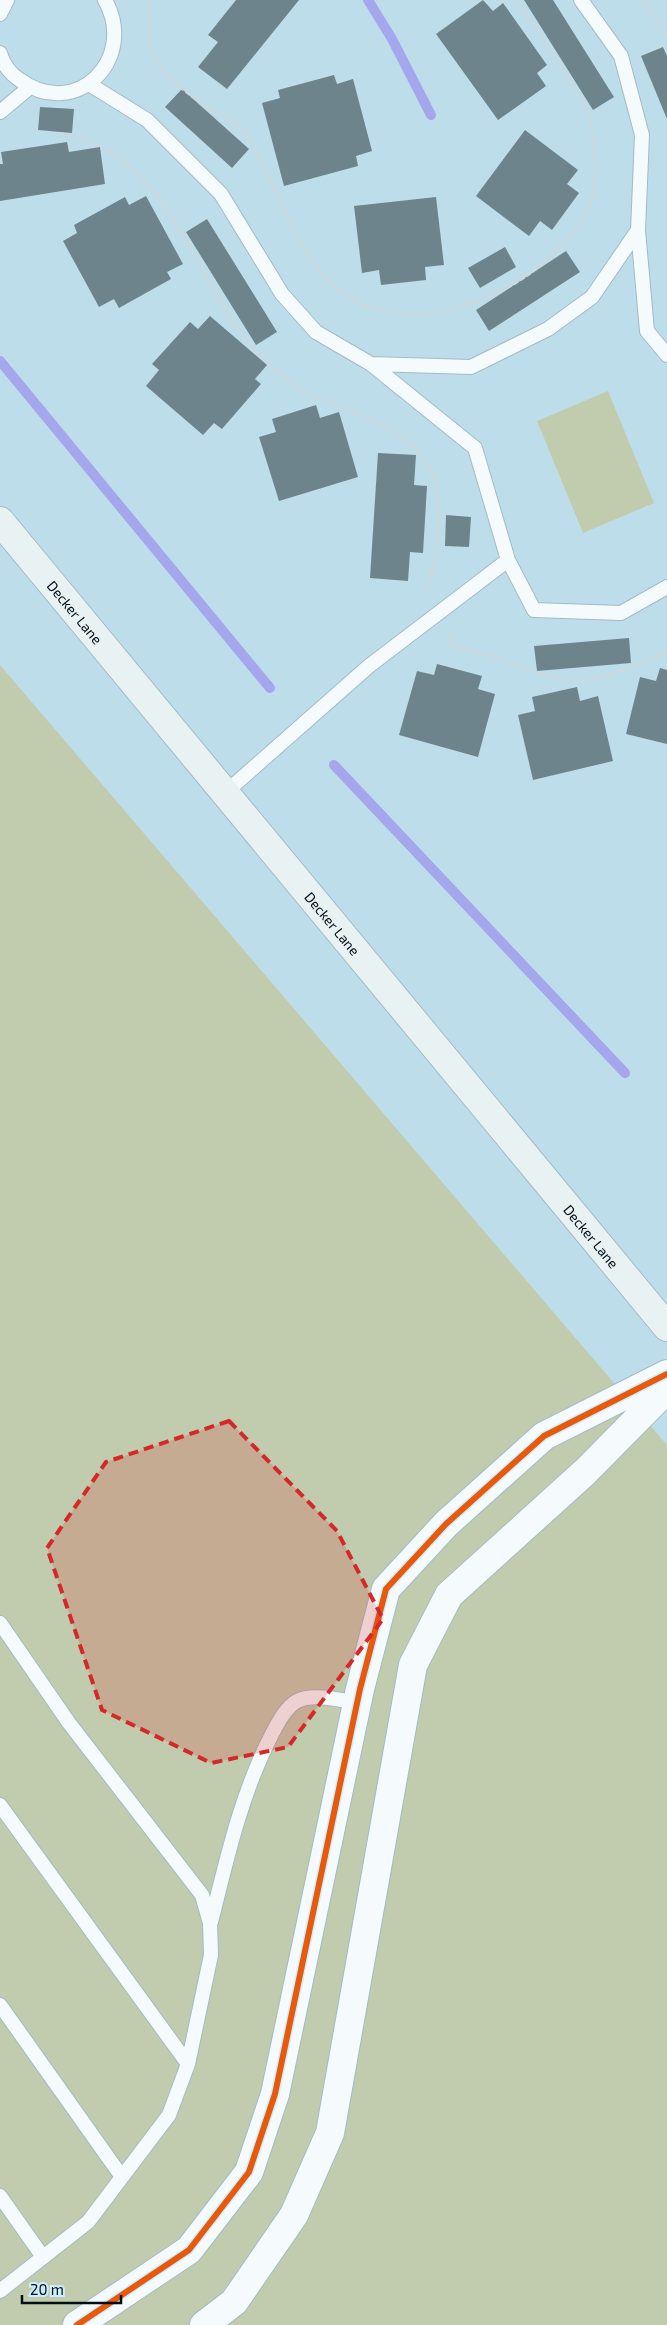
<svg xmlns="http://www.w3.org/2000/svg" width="667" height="2325" viewBox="0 0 667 2325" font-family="'Exo 2',sans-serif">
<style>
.green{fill:#c0ccad}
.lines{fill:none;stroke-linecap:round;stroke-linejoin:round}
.stream{stroke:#a4a7ec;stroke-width:10}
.building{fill:#6e848d}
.lane-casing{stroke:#a3bbc5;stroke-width:16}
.street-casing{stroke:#a3bbc5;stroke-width:30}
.secondary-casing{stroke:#a3bbc5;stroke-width:30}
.path{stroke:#cdd8dd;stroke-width:3;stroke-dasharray:5 2.5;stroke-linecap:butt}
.lane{stroke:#f5fafc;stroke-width:14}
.street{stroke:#f5fafc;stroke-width:28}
.secondary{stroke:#e8f2f3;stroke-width:28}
.cycleway-casing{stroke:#cceffe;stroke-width:9}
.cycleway{stroke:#e8590c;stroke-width:6}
.marked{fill:#d62828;fill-opacity:0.2;stroke:#d62828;stroke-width:4;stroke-dasharray:10 6;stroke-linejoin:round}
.labels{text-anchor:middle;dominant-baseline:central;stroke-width:5;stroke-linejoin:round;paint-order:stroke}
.street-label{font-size:14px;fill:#000e17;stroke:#cceffe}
</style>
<rect width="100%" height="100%" fill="#beddeb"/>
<path class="green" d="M608,391L654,503L583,533L537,421Z
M0,665L667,1445V2325H0Z"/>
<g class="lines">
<path class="stream" d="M368,0L392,39L431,115
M0,361L270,688
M334,765L625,1073"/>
</g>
<path class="building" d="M236,0H299L227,89L198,67L218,42L208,35Z
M483,0L493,11L503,3L547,65L537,73L546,86L498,120L436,34Z
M524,0H553L614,97L593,110Z
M663,47L667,56V119L641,56Z
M334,75L337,84L353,79L372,151L356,156L358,166L284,186L262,103L280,98L278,90Z
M182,89L249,149L232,168L165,107Z
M40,107L74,109L72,133L38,130Z
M525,130L578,170L567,184L579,193L552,230L540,221L529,236L476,196Z
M67,142L69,152L100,147L105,184L0,201V164H3L1,152Z
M146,196L183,264L167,272L171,279L119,308L114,299L99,307L63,241L77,233L74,225L125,197L129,205Z
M436,197L444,265L425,267L426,280L381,285L379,270L362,273L354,206Z
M207,219L277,332L256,345L186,232Z
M505,247L516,267L480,288L468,268Z
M566,251L580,272L489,331L476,310Z
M210,316L267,365L255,379L261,384L222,429L214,423L203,435L146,386L159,370L152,364L190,322L198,329Z
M316,405L320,418L339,412L358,477L279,501L259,437L276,432L272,419Z
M378,453L416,455L414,485L427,486L423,553L410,552L408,581L370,578Z
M446,515L471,517L469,547L445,546Z
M629,638L631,663L537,671L534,646Z
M437,664L482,676L478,689L495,694L478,757L399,735L417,671L434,675Z
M660,668L667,670V744L626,734L640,677L656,681Z
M577,687L580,701L598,696L613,761L533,780L518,715L535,711L532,697Z"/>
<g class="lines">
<defs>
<path id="lane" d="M581,0L621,56L642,135L638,230L647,331L667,355
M0,14L7,0
M0,53C3,64 11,74 20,80C76,121 138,59 105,0
M89,84L147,120L221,194L282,294L316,332L371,364L475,448L508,560L534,610L621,613L667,587
M0,112L30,87
M371,364L471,367L548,329L592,297L638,230
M226,792L369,666L508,560
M0,1623L69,1723L202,1895L210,1923L211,1955L188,2064
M0,1805L188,2064L169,2115L88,2222L0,2291
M211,1922C227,1858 241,1794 272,1734C278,1723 285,1708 297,1701C313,1693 341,1700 357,1703
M0,2005L122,2177
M0,2196L43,2257"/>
<path id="street" d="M77,2325L189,2250L249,2172L275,2094L360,1689L386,1589L446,1524L544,1436L667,1374
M204,2325L234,2302L294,2215L330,2133L413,1665L449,1595L585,1472L667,1389"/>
<g id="secondary">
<path id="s1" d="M0,521L667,1327"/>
</g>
</defs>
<use href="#lane" class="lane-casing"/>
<use href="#street" class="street-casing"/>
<use href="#secondary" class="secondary-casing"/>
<path class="path" d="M148,0C152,17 147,39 152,53C158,71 194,99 210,109C223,117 234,119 245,131C253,147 262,162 269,178C289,220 307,269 348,296C426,348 568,278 593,193C598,176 594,129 587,111C583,100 574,89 568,79C551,52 534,26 516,0
M643,0L667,37
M58,134C67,136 78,137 87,141C152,165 182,234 214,290C225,308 235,328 250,344C265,361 286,382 307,393C351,414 405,423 430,469C447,502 437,559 426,592
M452,634L450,645L498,658L539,673L572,681L606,676L667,653"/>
<use href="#lane" class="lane"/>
<use href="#street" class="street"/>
<use href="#secondary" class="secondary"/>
<defs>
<path id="cycleway" d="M77,2325L189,2250L249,2172L275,2094L360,1689L386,1589L446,1524L544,1436L667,1374"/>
</defs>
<use href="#cycleway" class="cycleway-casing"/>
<use href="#cycleway" class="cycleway"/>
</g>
<path class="marked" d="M229,1421L337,1531L383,1619L288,1747L211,1763L102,1710L47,1548L106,1462Z"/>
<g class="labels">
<g class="street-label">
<text stroke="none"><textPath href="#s1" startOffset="118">Decker Lane</textPath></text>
<text stroke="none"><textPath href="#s1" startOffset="522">Decker Lane</textPath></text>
<text stroke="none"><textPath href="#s1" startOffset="928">Decker Lane</textPath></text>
</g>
</g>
<path d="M22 2295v8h99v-8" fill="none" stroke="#000e17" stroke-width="2.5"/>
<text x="30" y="2295" font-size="15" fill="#000e17" stroke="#cceffe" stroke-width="4" paint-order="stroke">20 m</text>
</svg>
